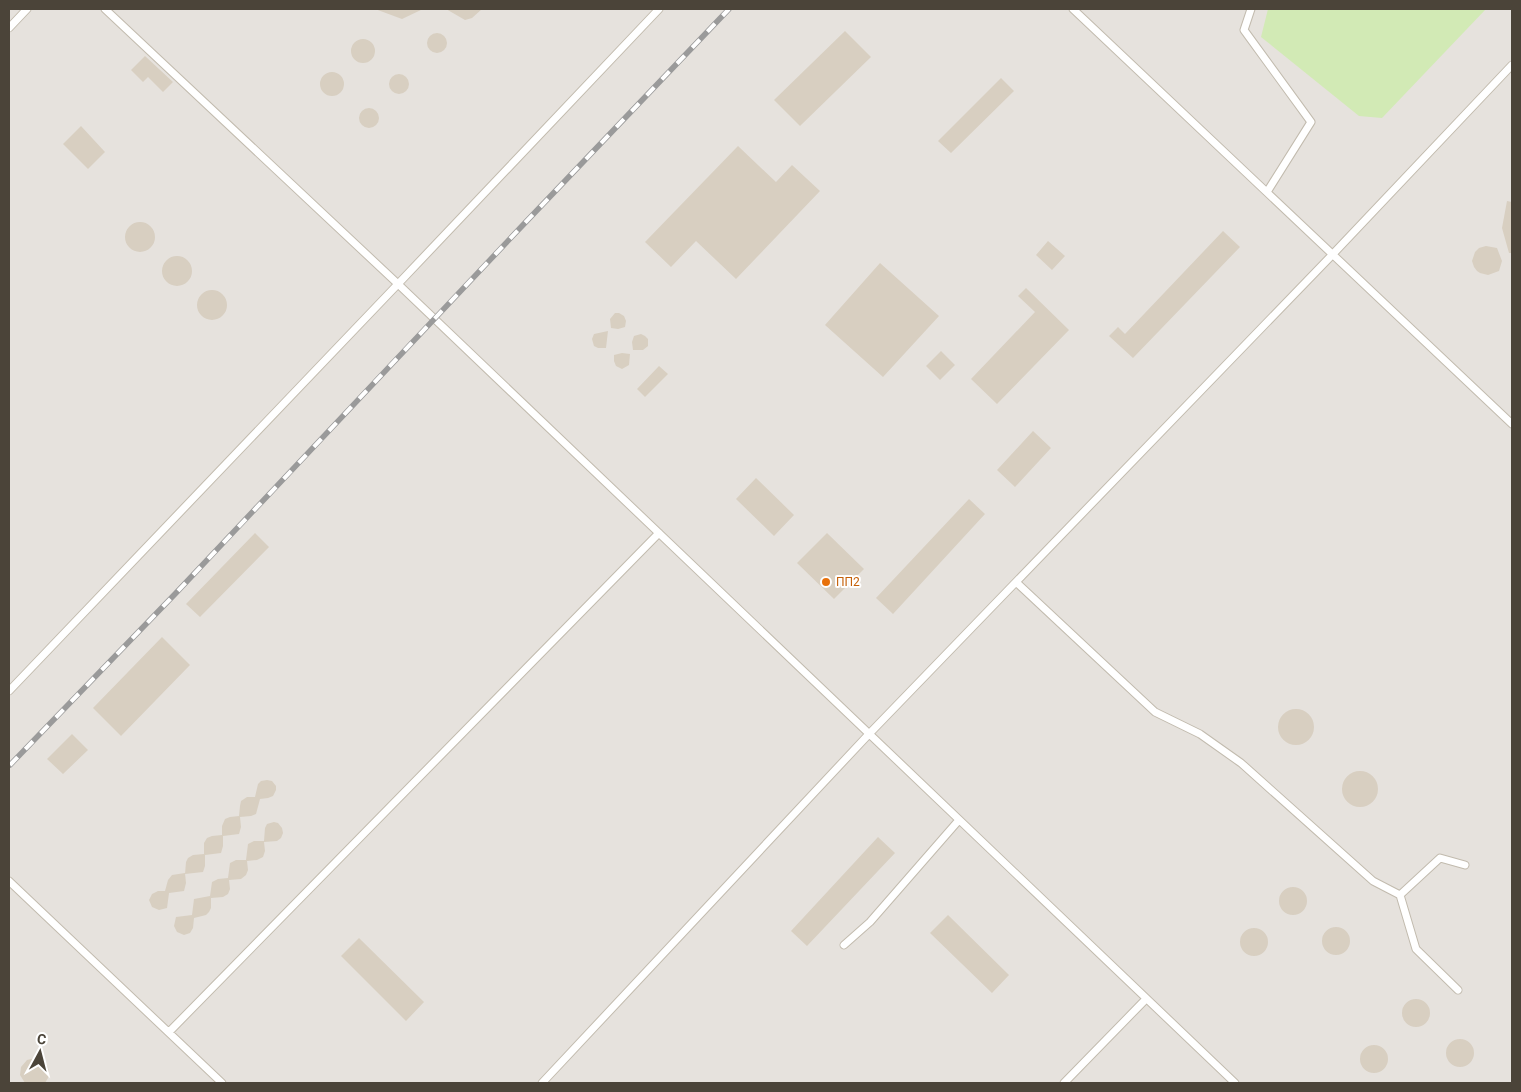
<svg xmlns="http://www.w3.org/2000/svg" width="1521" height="1092" viewBox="0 0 1521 1092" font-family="Roboto,sans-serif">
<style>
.industrial{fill:#e6e2dd}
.green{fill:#d2eab5}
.building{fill:#d8cfc1}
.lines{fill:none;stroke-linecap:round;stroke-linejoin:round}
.lane-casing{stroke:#c2bbae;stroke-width:9}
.lane{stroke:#fff;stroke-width:7}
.rail-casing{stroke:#9a9a9a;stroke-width:5.5}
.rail{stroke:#fff;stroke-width:4;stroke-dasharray:11;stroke-linecap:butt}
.food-dot{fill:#e8710a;stroke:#fff;stroke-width:2}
.labels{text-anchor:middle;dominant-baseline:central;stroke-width:4;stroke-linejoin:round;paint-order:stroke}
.food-label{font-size:12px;fill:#c56008;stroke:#fff;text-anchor:start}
</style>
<rect width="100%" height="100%" fill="#f6f3ec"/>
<path class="industrial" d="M9,9H1512V1083H9Z"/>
<path class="green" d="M1268,9H1486L1382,118L1359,116L1261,37Z"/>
<path class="building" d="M375,9H423L402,19Z
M446,9H482L472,18L465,20Z
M845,31L871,57L800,126L774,100Z
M427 43a10 10 0 1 1 20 0a10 10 0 1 1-20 0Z
M351 51a12 12 0 1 1 24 0a12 12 0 1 1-24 0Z
M145,56L173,82L163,92L148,77L143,82L131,70Z
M320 84a12 12 0 1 1 24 0a12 12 0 1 1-24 0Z
M389 84a10 10 0 1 1 20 0a10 10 0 1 1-20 0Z
M1001,78L1014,91L951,153L938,141Z
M359 118a10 10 0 1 1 20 0a10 10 0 1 1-20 0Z
M81,126L105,152L88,169L63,144Z
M738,146L776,182L792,165L820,191L736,279L696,241L671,267L645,242Z
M1507,201L1512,202V253H1509L1502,228Z
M125 237a15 15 0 1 1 30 0a15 15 0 1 1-30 0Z
M1223,231L1240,247L1133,358L1109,336L1118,327L1125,334Z
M1048,241L1065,256L1052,270L1036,255Z
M1486,246L1497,248L1502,261L1499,271L1488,275L1480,273L1477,271L1474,267L1472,261L1475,252L1479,248Z
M162 271a15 15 0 1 1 30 0a15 15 0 1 1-30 0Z
M880,263L939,316L883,377L825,325Z
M1026,288L1069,330L997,404L971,379L1035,312L1018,296Z
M197 305a15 15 0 1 1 30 0a15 15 0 1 1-30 0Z
M615,313H619L624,316L626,321L625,327L618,329L611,328L610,319Z
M608,331L606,348H598L594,346L592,339L594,334Z
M641,334L645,336L648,339V346L643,350H633L632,342L634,336Z
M941,351L955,365L940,380L926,366Z
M622,353L630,354L629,365L622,369L616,366L614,361V355Z
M659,366L668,374L645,397L637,389Z
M1033,431L1051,448L1015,487L997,470Z
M756,478L794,515L774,536L736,499Z
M969,499L985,514L893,614L876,598Z
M255,533L269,547L200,617L186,604Z
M827,533L864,569L834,599L797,563Z
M162,637L190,665L121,736L93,708Z
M1278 727a18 18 0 1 1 36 0a18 18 0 1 1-36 0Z
M72,734L88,750L63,774L47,759Z
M1342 789a18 18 0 1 1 36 0a18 18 0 1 1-36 0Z
M267,780L272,781L276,786V790L273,796L268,798L260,799L256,814L251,816L240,817L241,827L239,834L223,836V846L221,853L205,855V866L203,872L185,874L186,862L188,858L193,855L204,854V843L207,838L212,836L222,835V826L225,819L230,817L239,816L240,806L241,801L247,797H255L258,784L261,781Z
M274,822L278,823L282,828L283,833L281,838L277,841L264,842L265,851L263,857L257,860L247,861L248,870L246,875L241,879L229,880L230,889L228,894L223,897L211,898V908L209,912L206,915L194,918L193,928L190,933L184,935L177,932L174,926L176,917L192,915L194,899L210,896L212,882L218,879L228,878L230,863L236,860H246L248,844L254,841H264L265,828L267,824Z
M878,837L895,853L807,946L791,931Z
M185,873L186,883L184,891L169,893L167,908L159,910L152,907L149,900L152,894L158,891H165L168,880L172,875Z
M1279 901a14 14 0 1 1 28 0a14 14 0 1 1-28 0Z
M948,915L1009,975L992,993L930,933Z
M1322 941a14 14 0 1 1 28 0a14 14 0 1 1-28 0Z
M1240 942a14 14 0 1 1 28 0a14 14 0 1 1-28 0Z
M359,938L424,1002L406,1021L341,956Z
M1402 1013a14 14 0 1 1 28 0a14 14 0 1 1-28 0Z
M1446 1053a14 14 0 1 1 28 0a14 14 0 1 1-28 0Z
M1360 1059a14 14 0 1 1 28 0a14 14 0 1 1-28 0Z
M35,1058L42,1060L47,1065L49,1071L48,1078L45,1083H25L20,1075L21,1067L27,1060Z"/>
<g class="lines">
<defs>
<path id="lane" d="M105,9L398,284L1235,1083
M1073,9L1512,424
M1251,9L1244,30L1311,122L1267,192
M9,28L27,9
M1016,582L1155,712L1200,734L1241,763L1373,881L1400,895L1440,858L1465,865
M9,691L398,284L659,9
M9,881L222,1083
M1400,895L1416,949L1458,990
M844,945L870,922L959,820
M169,1032L659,533
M542,1083L869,734L1333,254L1512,65
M1064,1083L1146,999"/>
</defs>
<use href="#lane" class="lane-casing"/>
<use href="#lane" class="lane"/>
<defs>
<path id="rail" d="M10,765L175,594L522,226L729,9"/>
</defs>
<use href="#rail" class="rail-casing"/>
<use href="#rail" class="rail"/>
</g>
<circle class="food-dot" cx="826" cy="582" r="5"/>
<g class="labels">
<g class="food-label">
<text x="836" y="582">ПП2</text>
</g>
</g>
<rect width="1521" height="1092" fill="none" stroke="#4b4439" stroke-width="20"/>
<g transform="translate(40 1052) rotate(7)" stroke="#ffffff" stroke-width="4" paint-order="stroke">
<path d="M0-4L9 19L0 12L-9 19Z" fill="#4b4439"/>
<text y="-8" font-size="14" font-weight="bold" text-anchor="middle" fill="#4b4439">С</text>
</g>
</svg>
